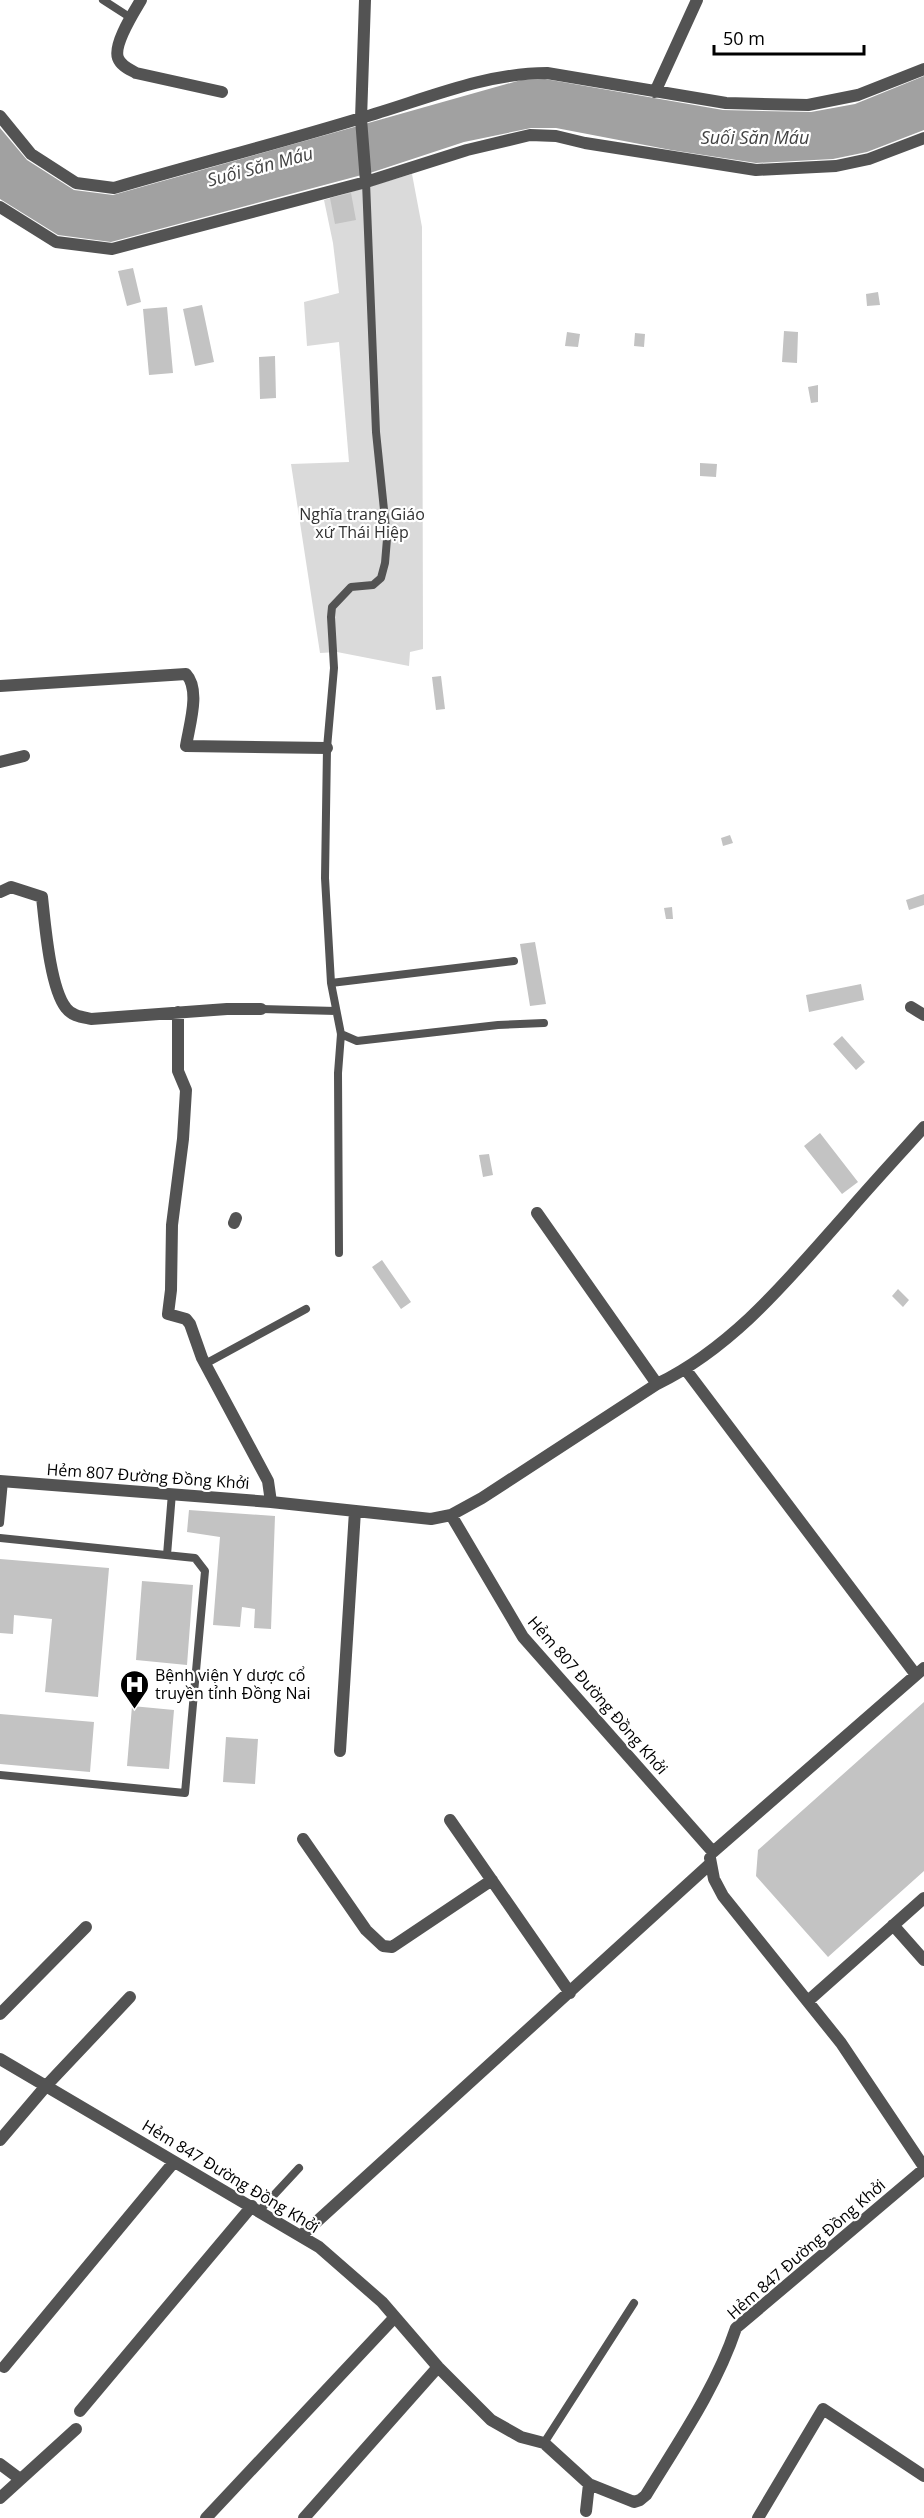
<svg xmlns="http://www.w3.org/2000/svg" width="924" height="2518" viewBox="0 0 924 2518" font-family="'Open Sans',sans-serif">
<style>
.green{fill:#dadada}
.water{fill:#a1a1a1}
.building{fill:#c3c3c3}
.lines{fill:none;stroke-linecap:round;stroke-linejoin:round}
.service{stroke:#535353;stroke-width:8}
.minor{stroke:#535353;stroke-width:12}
.labels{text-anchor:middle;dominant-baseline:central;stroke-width:4.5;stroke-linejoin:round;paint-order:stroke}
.park-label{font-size:16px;fill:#313131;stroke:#fff}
.street-label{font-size:16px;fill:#000;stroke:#fff}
.poi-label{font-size:16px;fill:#000;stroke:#fff;text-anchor:start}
.water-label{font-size:18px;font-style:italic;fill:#424242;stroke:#fff}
</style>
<rect width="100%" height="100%" fill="#fff"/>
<path class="green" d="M412,174L422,227L423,649L410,652L409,666L337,652L320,653L291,464L349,462L339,342L307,346L304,302L339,293L333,243L324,200Z"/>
<path class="water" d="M924,76V130L867,152L833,159L756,163L671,150L556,128H531L464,142L373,172L111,242L58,235L0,199V128L27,160L74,190L113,195L521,80L545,79L723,110L811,112L855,104Z"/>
<path class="building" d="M351,193L356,220L335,224L330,198Z
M133,268L141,302L127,306L118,271Z
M878,292L880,305L867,306L866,294Z
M202,305L214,362L195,366L183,309Z
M167,307L173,373L149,375L143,309Z
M784,331L798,332L797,363L782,362Z
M567,332L580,334L578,347L565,346Z
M635,333L645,334L644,347L634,346Z
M275,356L276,398L260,399L259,357Z
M818,385V402L811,403L808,387Z
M700,463L717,464L716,477L700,476Z
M441,676L445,709L436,710L432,677Z
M730,835L733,843L723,846L721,838Z
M924,894V905L909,910L906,900Z
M672,907L673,919H666L664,908Z
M535,942L546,1004L530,1006L520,944Z
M861,984L864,1000L809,1012L806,995Z
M842,1036L865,1062L856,1070L833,1044Z
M820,1133L858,1182L842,1194L804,1146Z
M489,1154L493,1175L483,1177L479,1155Z
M382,1260L411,1302L401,1309L372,1267Z
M898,1289L909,1300L903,1307L892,1296Z
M189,1510L275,1516L271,1629L254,1628L255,1609L242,1607L240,1627L213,1625L220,1537L187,1532Z
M0,1559L109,1568L98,1697L45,1692L52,1619L14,1615L13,1634L0,1633Z
M142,1581L193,1585L187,1665L136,1660Z
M924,1702V1871L828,1957L756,1876L758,1850Z
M132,1706L174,1710L169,1769L127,1766Z
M0,1714L94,1722L90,1772L0,1764Z
M226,1737L258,1739L255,1784L223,1782Z"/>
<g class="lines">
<path class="service" d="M103,0L131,18
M331,983L514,961
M261,1009L336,1011
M341,1034L357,1041L498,1025L544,1023
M339,1253L338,1073L341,1034L331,983L325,878L327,748L334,668L331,617L332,607L351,587L373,585L381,578L385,563L387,539L376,432L366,182
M205,1364L306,1309
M0,1523L4,1481
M0,1538L195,1558L205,1571L185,1793L0,1775
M167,1555L172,1493
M260,2210L299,2168
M544,2443L634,2303"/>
<path class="minor" d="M141,0C134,12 113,44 118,58C121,66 129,69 136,73L222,92
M365,0L361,119L366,182
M655,92L697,0
M0,116L31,154L76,183L114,188C196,164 279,143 361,118C421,101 483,73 547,73L726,103L808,105L858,95L924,69
M0,207L56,242L112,249L366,182L467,150L530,135L556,136L585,143L756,170L836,166L869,159L924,138
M0,686L186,674C201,690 189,726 186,746L327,748
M0,762L24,756
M0,892L11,887L42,897C45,924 50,988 66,1008C72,1016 82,1017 91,1019L227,1009H261
M911,1007L924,1015
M178,1012V1071L186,1090L183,1139L172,1225L171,1290L168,1314L186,1319L190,1324L202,1358L268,1481L271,1502
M537,1213L657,1384
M234,1223L236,1218
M686,1370L916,1675
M0,1481L271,1502L431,1519L451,1515L523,1637L713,1852
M451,1515L482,1498L657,1384C735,1346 790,1277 847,1213C872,1184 898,1156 924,1127
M340,1751L355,1511
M450,1820L570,1993
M303,1839L366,1930L383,1946L392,1947L492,1880
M713,1852L924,1668
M710,1858L714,1879L723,1896L841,2043L924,2167
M893,1925L924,1960
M808,2001L924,1898
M0,2014L86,1927
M0,2059L319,2247L382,2302L438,2367L491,2420L521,2437L544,2443L589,2484L634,2502L640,2500L646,2495C679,2441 716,2388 736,2328L924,2169
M0,2140L46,2086L130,1997
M302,2235L710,1864
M4,2367L174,2162
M80,2411L252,2206
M0,2464L20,2479
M0,2498L76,2429
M586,2511L589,2484
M206,2518L395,2317
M304,2518L438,2367
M758,2518L823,2409L924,2476"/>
</g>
<defs>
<symbol id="hospital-pin" viewBox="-11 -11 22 30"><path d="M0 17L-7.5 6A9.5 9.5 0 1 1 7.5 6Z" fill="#000" stroke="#fff"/><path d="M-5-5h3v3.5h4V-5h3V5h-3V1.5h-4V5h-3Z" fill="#fff"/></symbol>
</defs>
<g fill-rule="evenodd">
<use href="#hospital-pin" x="118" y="1668" width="33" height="45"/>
</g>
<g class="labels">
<g class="park-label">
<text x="362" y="514">Nghĩa trang Giáo<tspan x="362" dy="18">xứ Thái Hiệp</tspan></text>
</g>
<g class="street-label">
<text transform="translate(148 1476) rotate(4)">Hẻm 807 Đường Đồng Khởi</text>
<text transform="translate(598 1695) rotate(49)">Hẻm 807 Đường Đồng Khởi</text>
<text transform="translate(231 2176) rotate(31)">Hẻm 847 Đường Đồng Khởi</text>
<text transform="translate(806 2249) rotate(-41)">Hẻm 847 Đường Đồng Khởi</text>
</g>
<g class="poi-label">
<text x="155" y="1675">Bệnh viện Y dược cổ<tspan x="155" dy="18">truyền tỉnh Đồng Nai</tspan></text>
</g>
<g class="water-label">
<text x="755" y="137">Suối Săn Máu</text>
<text transform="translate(260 166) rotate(-15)">Suối Săn Máu</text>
</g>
</g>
<path d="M714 45v9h150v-9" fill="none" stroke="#000000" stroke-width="3"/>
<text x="723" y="45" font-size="18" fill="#000000" stroke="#ffffff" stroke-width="4.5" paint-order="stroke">50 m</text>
</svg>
